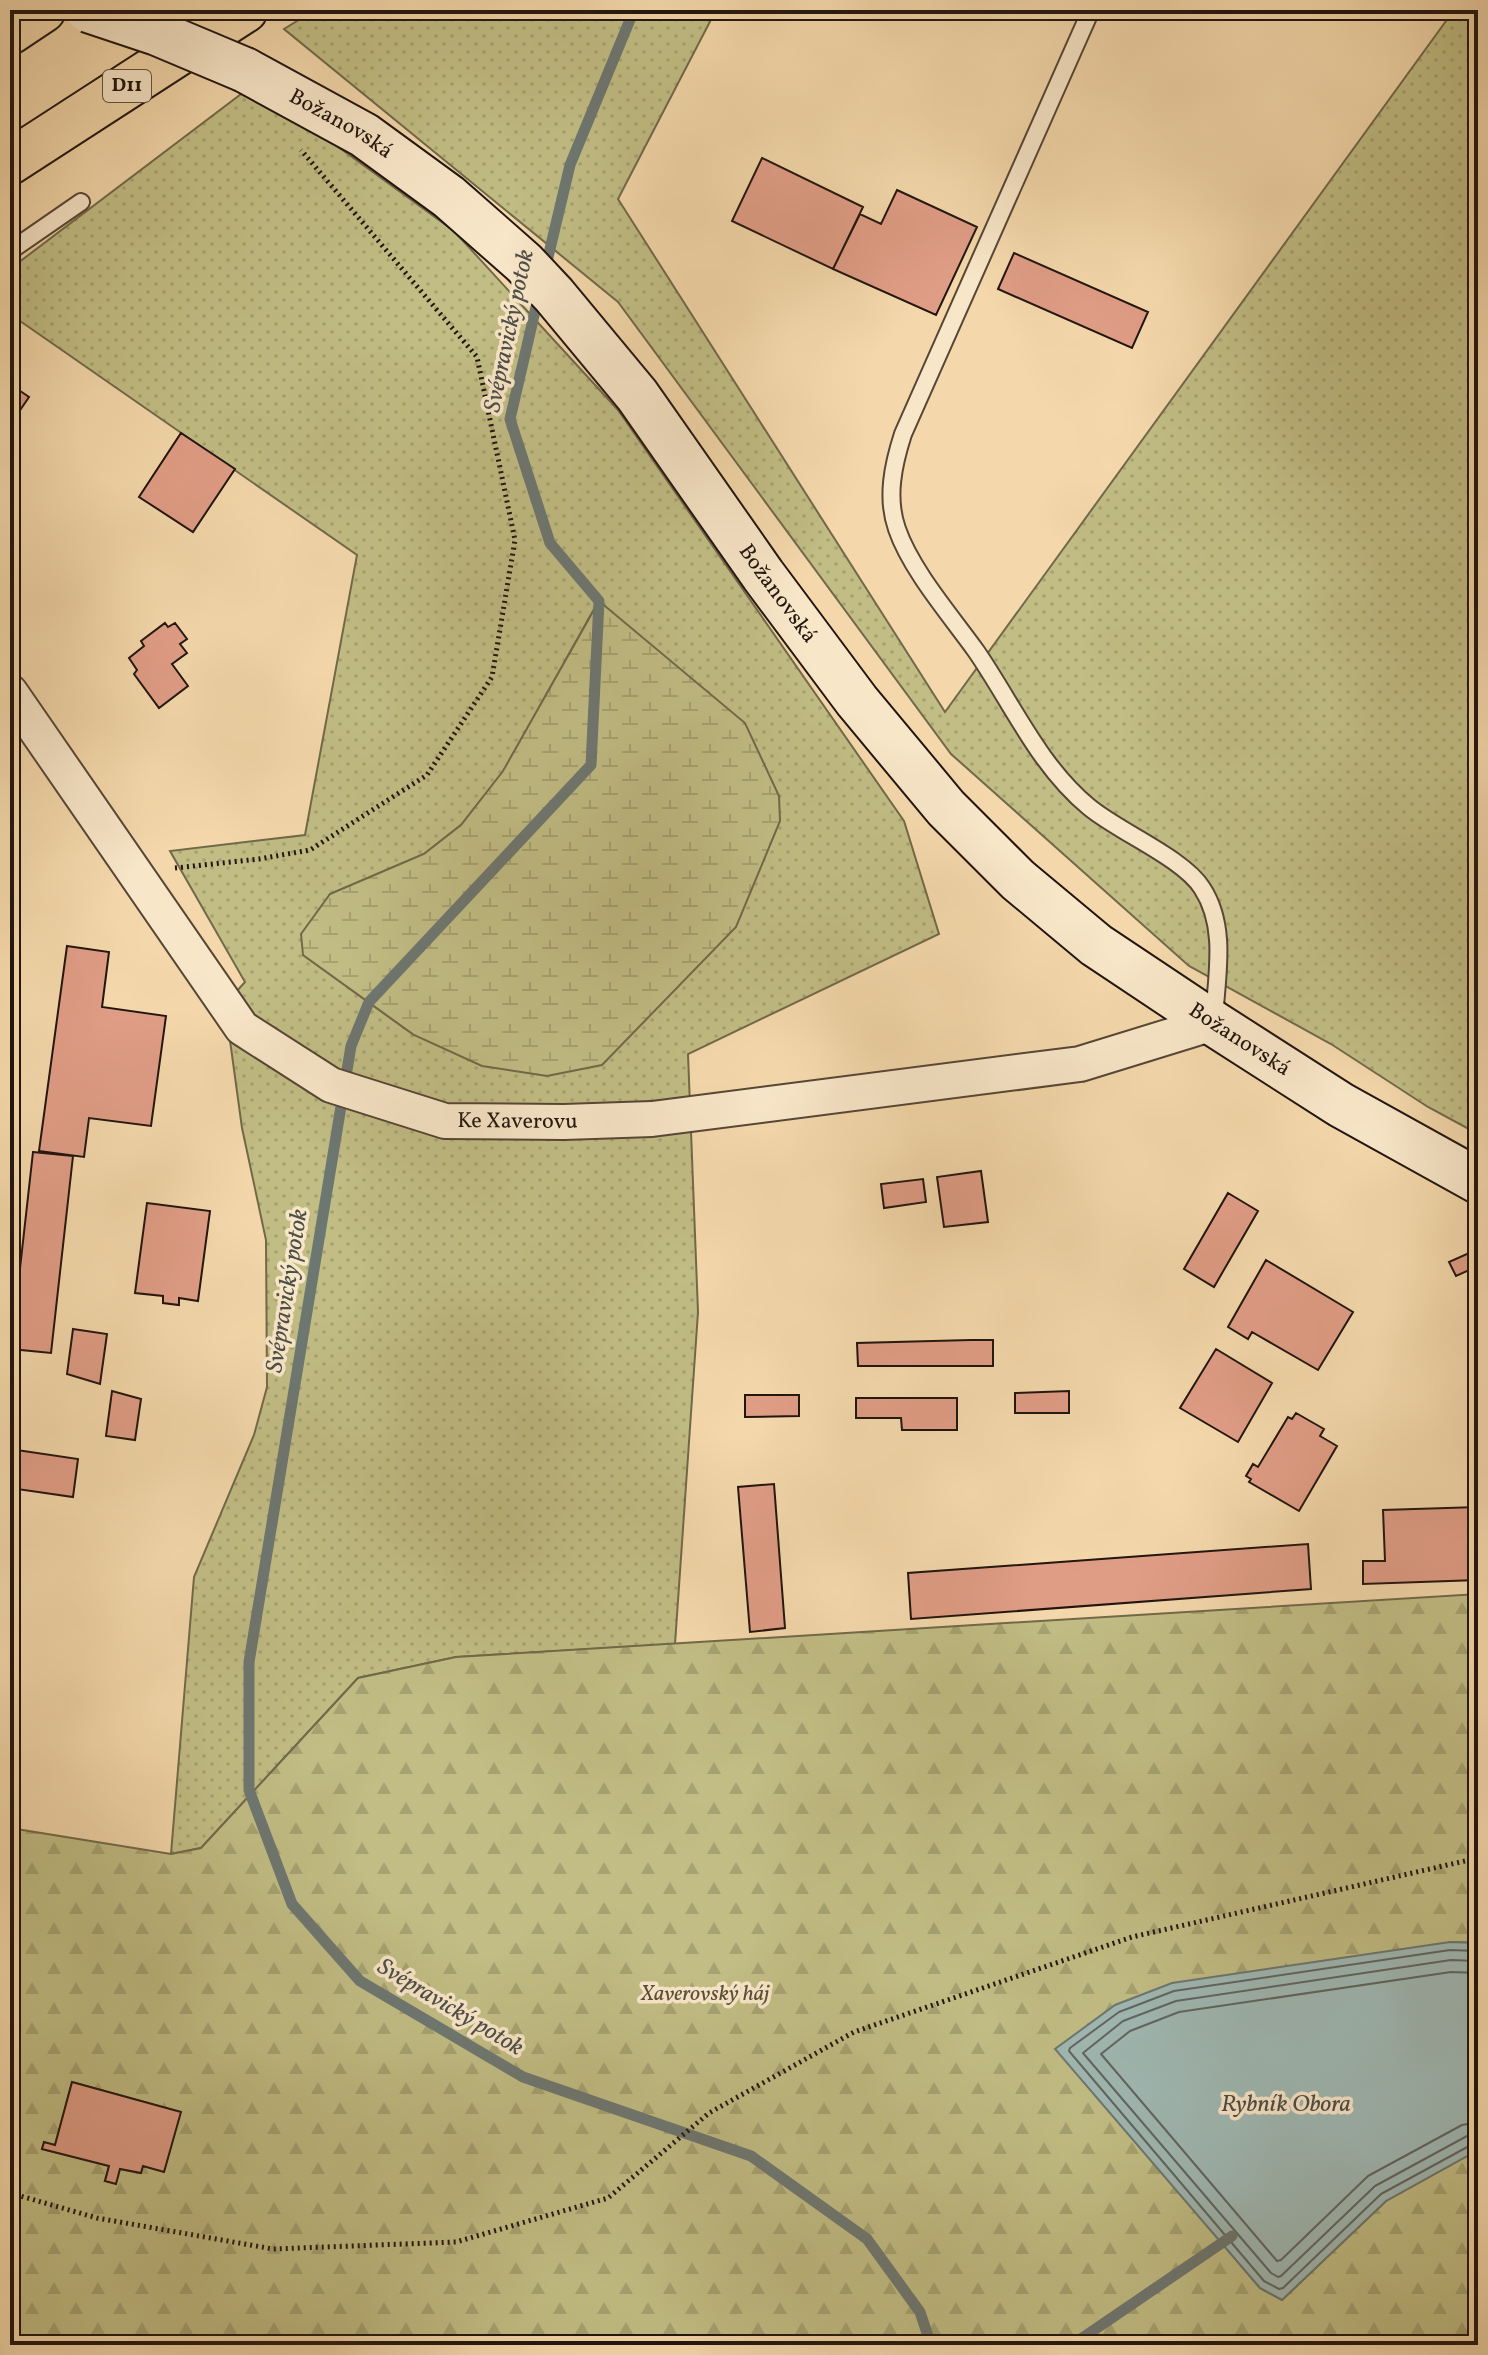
<svg xmlns="http://www.w3.org/2000/svg" width="1488" height="2355" viewBox="0 0 1488 2355" font-family="Vollkorn,serif">
<style>
.grass{fill:url(#grass-dots);stroke:#71694a;stroke-width:2;fill-rule:evenodd}
.forest{fill:url(#forest-firs);stroke:#71694a;stroke-width:2;fill-rule:evenodd}
.wetland{fill:url(#wetland-marsh);stroke:#71694a;stroke-width:2}
.water{fill:#9fb8b3;stroke:#6d7771;stroke-width:2}
.lines{fill:none;stroke-linecap:round;stroke-linejoin:round}
.shore{stroke:#606661;stroke-width:2}
.stream{stroke:#6d7771;stroke-width:11}
.building{fill:#e09d86;stroke:#21150f;stroke-width:2}
.lane-casing{stroke:#564636;stroke-width:20}
.street-casing{stroke:#564636;stroke-width:38}
.secondary-casing{stroke:#21150f;stroke-width:48}
.highway-casing{stroke:#21150f;stroke-width:48}
.path{stroke:#21150f;stroke-width:5;stroke-dasharray:2 4;stroke-linecap:butt}
.lane{stroke:#f8e6c8;stroke-width:16}
.street{stroke:#f8e6c8;stroke-width:34}
.secondary{stroke:#f8e6c8;stroke-width:44}
.highway{stroke:#f4d8ab;stroke-width:44}
.secondary-bridge-casing{stroke:#21150f;stroke-width:48;stroke-linecap:butt}
.secondary-bridge{stroke:#f8e6c8;stroke-width:44}
.labels{text-anchor:middle;dominant-baseline:central;stroke-width:7;stroke-linejoin:round;paint-order:stroke}
.shield{fill:#f8e6c8;stroke:#625446;stroke-width:2}
.shield-label{font-size:20px;font-weight:bold;fill:#21150f}
.street-label{font-size:22px;fill:#21150f;stroke:#f8e6c8}
.park-label{font-size:22px;font-style:italic;fill:#595038;stroke:#f8e6c8}
.water-label{font-size:24px;font-style:italic;fill:#4d4e48;stroke:#f8e6c8}
</style>
<defs>
<pattern id="grass-dots" width="8" height="8" patternUnits="userSpaceOnUse" patternTransform="scale(2)"><rect width="8" height="8" fill="#c1bd84"/><path d="M2 2h.1M6 6h.1" fill="none" stroke="#a6a271" stroke-width="1.8" stroke-linecap="round"/></pattern>
<pattern id="forest-firs" width="22" height="20" patternUnits="userSpaceOnUse" patternTransform="scale(2)"><rect width="22" height="20" fill="#c1bd84"/><path d="M5 1l3.5 6h-7zM16 11l3.5 6h-7z" fill="#a6a271"/></pattern>
<pattern id="wetland-marsh" width="20" height="14" patternUnits="userSpaceOnUse" patternTransform="scale(2)"><rect width="20" height="14" fill="#c1bd84"/><path d="M1 5h8M5 5V1M11 12h8M15 12V8" fill="none" stroke="#a6a271"/></pattern>
</defs>
<rect width="100%" height="100%" fill="#f4d8ab"/>
<filter id="stains"><feTurbulence type="fractalNoise" baseFrequency=".0025" numOctaves="4"/><feColorMatrix values="0 0 0 0 .2 0 0 0 0 .09 0 0 0 0 .02 0 0 0 .5 -.17"/></filter>
<radialGradient id="worn" r=".72"><stop offset=".6" stop-color="#630" stop-opacity="0"/><stop offset="1" stop-color="#630" stop-opacity=".3"/></radialGradient>
<path class="grass" d="M315,10H716L618,199L945,712L1454,10H1478V1134L1428,1107L1331,1044L1189,966L951,754L618,302L284,29Z
M253,85L454,231L618,410L904,821L939,934L688,1054L698,1312L675,1644L456,1657L358,1678L201,1848L171,1854L194,1577L254,1435L267,1387L266,1240L242,1128L225,1004L245,982L170,851L305,835L357,555L10,314V269ZM598,602L414,1035L303,955L330,894L424,854L461,825L503,772Z"/>
<path class="forest" d="M1478,1594V1943L1450,1942L1172,2184L1260,2288L1282,2300L1386,2201L1478,2150V2345H10V1828L171,1854L201,1848L358,1678L456,1657ZM72,2082L180,2112L164,2171L143,2166L140,2173L120,2169L105,2180L109,2166L42,2149L44,2143L55,2145Z"/>
<path class="wetland" d="M599,601L745,723L779,796L780,821L736,927L602,1065L547,1076L482,1066L414,1035L303,955L301,934L330,894L424,854L461,825L503,771Z"/>
<path class="water" d="M1450,1942L1478,1943V2150L1386,2201L1282,2300L1260,2288L1055,2049L1115,2005L1172,1983Z"/>
<g class="lines">
<path class="shore" d="M1478,1951L1450,1950L1174,1991L1119,2012L1070,2048L1069,2051L1264,2281L1279,2289L1283,2288L1381,2194L1471,2145L1478,2144
M1478,1961L1451,1960L1176,2001L1123,2021L1083,2053L1271,2273L1278,2277L1281,2276L1375,2186L1467,2136L1478,2134
M1478,1973L1451,1972L1179,2012L1130,2031L1101,2054L1277,2261L1281,2260L1368,2176L1462,2125L1478,2122"/>
<path class="stream" d="M545,270L570,165L634,10
M539,294L510,419L550,543L599,601L591,765L369,1002L351,1046L249,1662V1790L292,1904L360,1981L523,2077L751,2156L867,2239L920,2312L931,2345
M1072,2345L1232,2236"/>
</g>
<path class="building" d="M762,158L863,207L833,269L732,221Z
M897,190L977,227L936,315L833,269L860,214L881,224Z
M1014,253L1148,312L1132,348L998,289Z
M10,384L29,397L10,425Z
M181,433L235,469L193,532L139,497Z
M165,623L168,627L175,623L187,639L180,644L187,653L172,664L188,686L159,708L134,674L137,670L129,658L144,646L141,641Z
M67,946L109,952L102,1007L166,1016L151,1126L89,1118L84,1157L39,1151Z
M33,1152L73,1156L51,1353L11,1349Z
M981,1171L988,1222L944,1227L937,1177Z
M923,1179L926,1202L884,1208L881,1184Z
M1228,1193L1258,1211L1214,1287L1184,1269Z
M147,1203L210,1211L198,1301L179,1298V1305L163,1303V1296L135,1293Z
M1478,1249V1266L1456,1276L1449,1262Z
M1266,1260L1353,1312L1318,1370L1252,1332L1248,1339L1228,1327Z
M73,1329L107,1334L100,1384L67,1374Z
M971,1340H993V1366H858L857,1343Z
M1216,1349L1272,1383L1238,1442L1180,1408Z
M10,1357L16,1359L11,1393L10,1392Z
M112,1391L141,1399L135,1440L106,1436Z
M1069,1391V1413H1015V1393Z
M745,1395H799V1416L745,1417Z
M856,1398H957V1430H902L901,1418H856Z
M1296,1413L1324,1429L1320,1436L1337,1446L1299,1511L1249,1482L1251,1479L1246,1476L1253,1464L1258,1467L1288,1417L1292,1419Z
M10,1449L78,1459L73,1497L10,1488Z
M774,1484L785,1628L750,1632L738,1487Z
M1478,1507V1580L1363,1584V1561H1385L1383,1510Z
M1308,1544L1311,1589L911,1619L908,1573Z
M72,2082L181,2112L164,2172L143,2166L141,2173L120,2169L116,2184L105,2181L109,2166L42,2149L44,2142L55,2145Z"/>
<g class="lines">
<defs>
<path id="lane" d="M1091,10L903,434C893,465 886,498 897,529C911,570 951,616 976,651C1012,703 1039,766 1089,807C1119,832 1183,858 1202,888C1227,926 1217,974 1214,1018
M10,251L81,202"/>
<g id="street">
<path id="s1" d="M10,692L242,1028L331,1085L445,1121L564,1122L652,1119L1080,1064L1213,1023"/>
</g>
<g id="secondary">
<path id="s2" d="M245,70L364,135L449,197L524,263L554,295L637,395L763,575L857,701L946,808L1018,880L1096,945L1213,1023L1341,1105L1478,1181"/>
</g>
<path id="highway" d="M10,32L43,10
M10,162L245,10"/>
</defs>
<use href="#lane" class="lane-casing"/>
<use href="#street" class="street-casing"/>
<use href="#secondary" class="secondary-casing"/>
<use href="#highway" class="highway-casing"/>
<path class="path" d="M175,868L259,859L310,850L427,775L492,677L515,540L477,357L301,150
M10,2193L97,2218L273,2249L456,2242L608,2198L709,2113L854,2032L1132,1937L1478,1858"/>
<use href="#lane" class="lane"/>
<use href="#street" class="street"/>
<use href="#secondary" class="secondary"/>
<use href="#highway" class="highway"/>
<defs>
<path id="secondary-bridge" d="M88,10L157,33L245,70"/>
</defs>
<use href="#secondary-bridge" class="secondary-bridge-casing"/>
<use href="#secondary-bridge" class="secondary-bridge"/>
</g>
<g class="labels">
<rect class="shield" x="103" y="70" width="48" height="32" rx="6"/>
<g class="shield-label">
<text x="127" y="86">D11</text>
</g>
<g class="street-label">
<text stroke="none"><textPath href="#s2" startOffset="110">Božanovská</textPath></text>
<text stroke="none"><textPath href="#s2" startOffset="758">Božanovská</textPath></text>
<text stroke="none"><textPath href="#s2" startOffset="1406">Božanovská</textPath></text>
<text stroke="none"><textPath href="#s1" startOffset="706">Ke Xaverovu</textPath></text>
</g>
<g class="park-label">
<text x="705" y="1994">Xaverovský háj</text>
</g>
<g class="water-label">
<text transform="translate(510 331) rotate(-78)">Svépravický potok</text>
<text transform="translate(288 1291) rotate(-81)">Svépravický potok</text>
<text transform="translate(450 2008) rotate(31)">Svépravický potok</text>
<text x="1286" y="2105">Rybník Obora</text>
</g>
</g>
<rect width="1488" height="2355" fill="none" stroke="#f4d8ab" stroke-width="40"/>
<rect x="12" y="12" width="1464" height="2331" fill="none" stroke="#21150f" stroke-width="4"/>
<rect x="20" y="20" width="1448" height="2315" fill="none" stroke="#21150f" stroke-width="2"/>
<rect width="100%" height="100%" filter="url(#stains)"/>
<rect width="100%" height="100%" fill="url(#worn)"/>
</svg>
